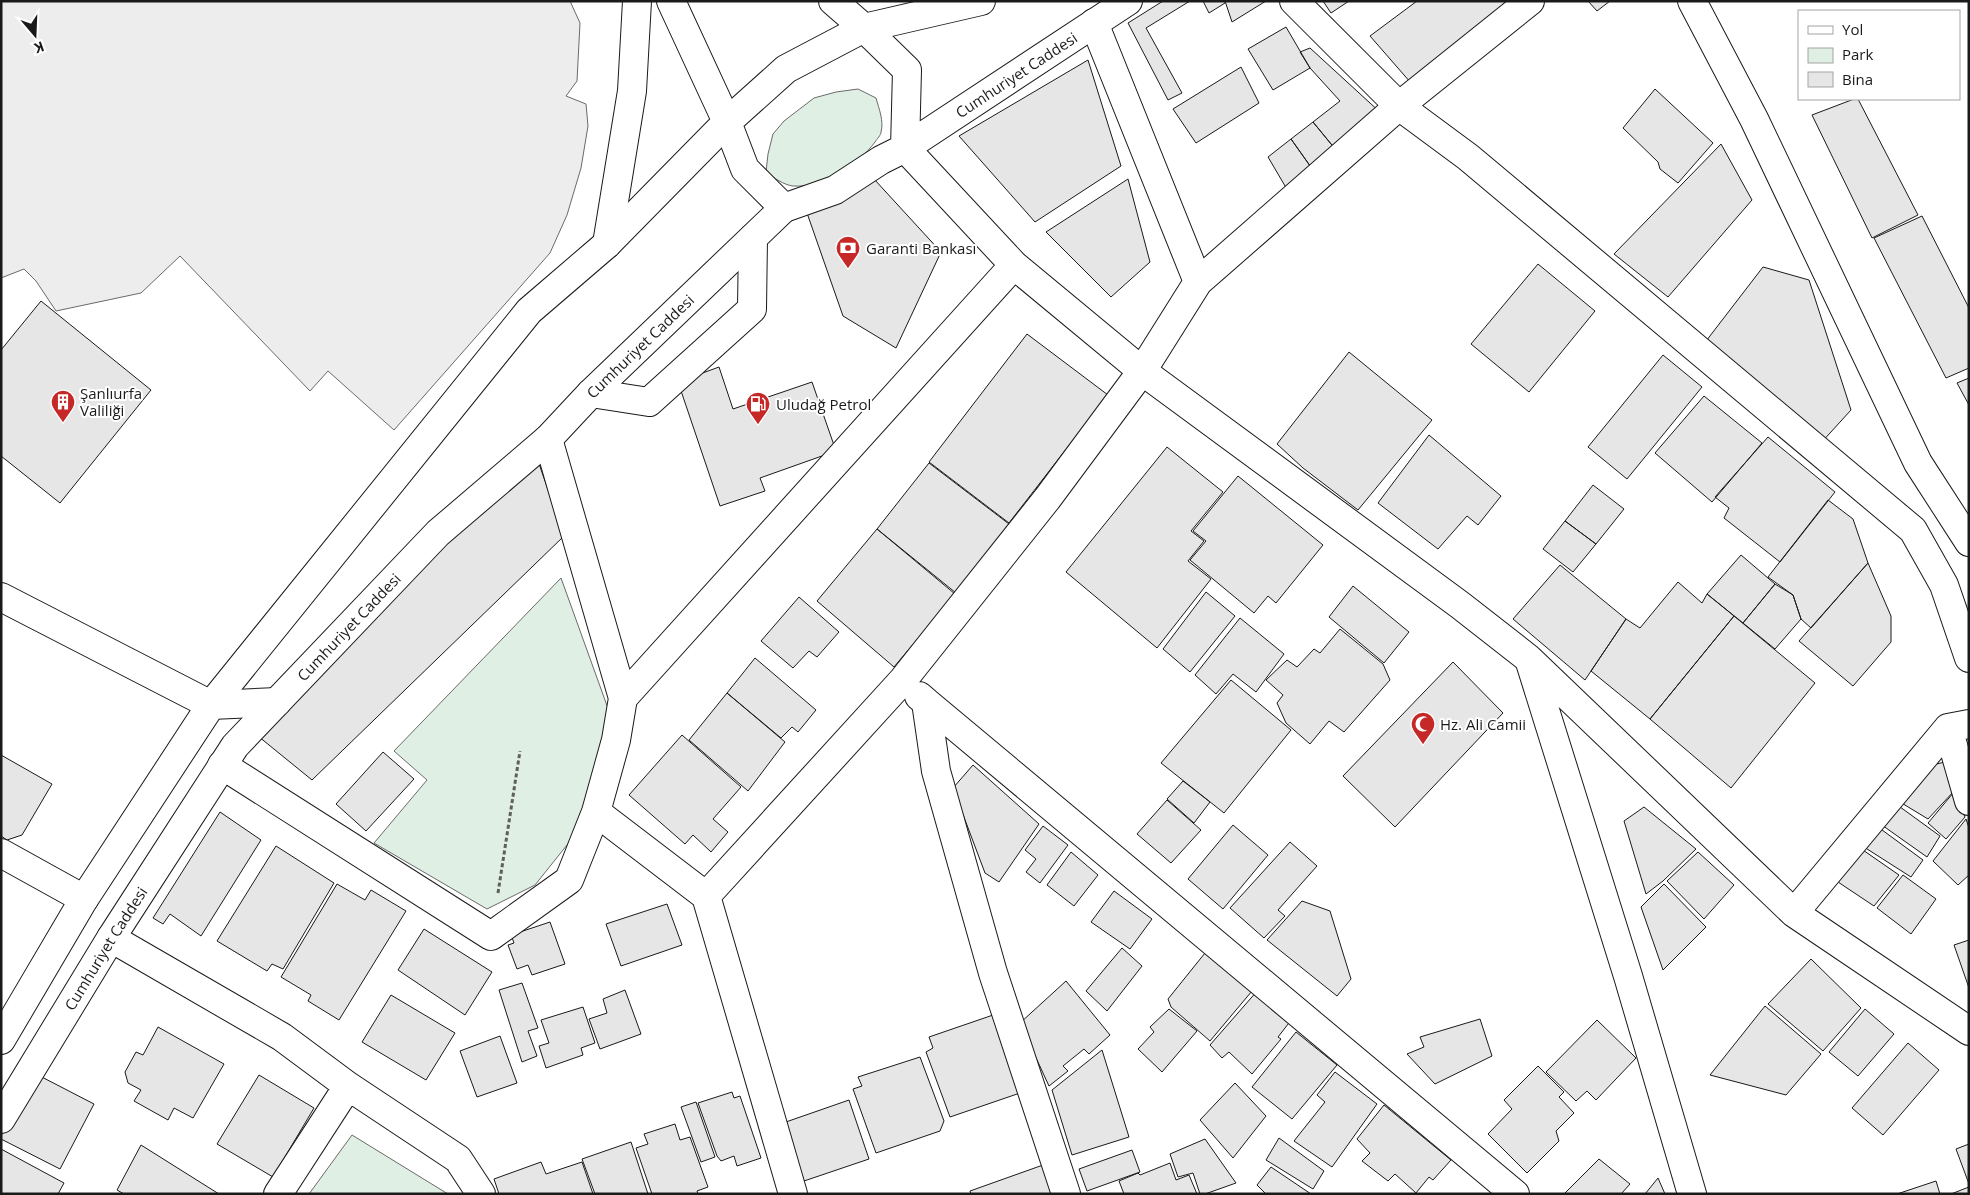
<svg xmlns="http://www.w3.org/2000/svg" width="1970" height="1195" viewBox="0 0 1970 1195" font-family="'Open Sans',sans-serif">
<style>
.green{fill:#e0efe3;stroke:#6a6a6a}
.parking{fill:#ededed;stroke:#6a6a6a}
.building{fill:#e6e6e6;stroke:#1a1a1a}
.lines{fill:none;stroke-linecap:round;stroke-linejoin:round}
.street-casing{stroke:#1a1a1a;stroke-width:30}
.secondary-casing{stroke:#1a1a1a;stroke-width:30}
.path{stroke:#5f5f5f;stroke-width:3;stroke-dasharray:4 2.5;stroke-linecap:butt}
.street{stroke:#fff;stroke-width:28}
.secondary{stroke:#fff;stroke-width:28}
.labels{text-anchor:middle;dominant-baseline:central;stroke-width:4;stroke-linejoin:round;paint-order:stroke}
.street-label{font-size:15px;fill:#1a1a1a;stroke:#fff}
.poi-label{font-size:15px;fill:#1a1a1a;stroke:#fff;text-anchor:start}
</style>
<rect width="100%" height="100%" fill="#fff"/>
<path class="green" d="M858,89L876,98C879,109 884,121 881,132C881,135 877,139 875,142C857,166 825,188 793,186C784,185 774,178 766,172L768,154L773,134L784,121L814,98L836,92Z
M561,578L610,714L585,804L571,840L535,885L487,909L374,843L427,780L394,751Z
M352,1135L448,1194H309Z"/>
<path class="parking" d="M1,1H570L580,23L577,81L566,96L586,104L588,126L581,168L567,215L550,253L394,430L328,371L310,391L180,256L141,293L56,311L36,281L24,269L1,278Z"/>
<path class="building" d="M1163,1H1190L1146,28L1182,93L1168,100L1128,23Z
M1203,1H1225V3L1209,13Z
M1225,1H1266L1232,22Z
M1323,1H1349L1331,13Z
M1417,1H1507L1411,83L1370,36Z
M1588,1H1610L1597,11Z
M1286,27L1310,68L1273,90L1248,49Z
M1310,48L1382,114L1336,150L1313,122L1340,101L1310,68L1300,52Z
M1088,60L1121,166L1035,222L959,136Z
M1241,67L1259,103L1196,143L1173,109Z
M1655,89L1713,143L1678,183L1660,169L1658,162L1623,128Z
M1854,99H1858L1918,215L1872,238L1812,115Z
M1313,122L1336,150L1313,170L1291,139Z
M1291,139L1313,170L1288,191L1268,157Z
M1721,144L1752,200L1668,297L1614,254Z
M874,179L941,252L896,348L843,316L807,213Z
M1128,179L1150,262L1111,297L1046,232Z
M1922,216L1969,308V368L1946,378L1874,238Z
M1538,264L1595,311L1529,392L1471,344Z
M1763,267L1809,280L1851,410L1820,444L1703,345Z
M41,301L151,390L60,503L1,456V350Z
M1027,334L1108,395L1009,523L929,462Z
M1349,352L1432,420L1358,510L1303,468L1277,444Z
M1663,355L1702,387L1627,479L1588,447Z
M719,367L733,409L812,382L836,451L760,478L765,491L720,506L678,382Z
M1969,378V405L1957,383Z
M1704,396L1762,443L1712,502L1655,453Z
M1429,435L1501,496L1478,525L1467,516L1438,549L1378,503Z
M1768,437L1835,492L1780,562L1724,518L1729,508L1715,497Z
M1167,447L1223,492L1191,531L1204,541L1188,561L1211,579L1157,648L1066,572Z
M536,455L564,536L312,780L253,732Z
M929,463L1009,524L956,593L877,529Z
M1238,476L1323,545L1276,603L1268,596L1254,613L1190,560L1206,541L1193,531Z
M1593,485L1624,509L1596,544L1565,521Z
M1828,500L1853,519L1868,563L1811,628L1801,619L1793,595L1768,577Z
M1565,521L1596,544L1573,572L1543,549Z
M877,529L955,594L894,667L817,601Z
M1741,555L1775,584L1743,623L1707,594Z
M1868,563L1891,616V642L1853,686L1799,641Z
M1560,565L1626,619L1585,680L1513,619Z
M1678,582L1702,603L1707,594L1734,616L1650,719L1591,671L1626,619L1640,628Z
M1775,584L1793,595L1801,619L1775,649L1743,623Z
M1353,586L1409,632L1384,663L1329,617Z
M1206,592L1235,616L1190,672L1163,649Z
M799,597L839,632L817,657L809,651L793,668L761,641Z
M1734,616L1815,683L1731,788L1650,719Z
M1240,618L1284,654L1256,692L1233,674L1216,694L1195,675Z
M1340,629L1383,664L1390,680L1344,732L1329,721L1310,744L1286,723L1277,703L1283,695L1266,680L1287,660L1297,667L1314,649L1320,653Z
M755,658L816,710L798,732L792,727L781,738L727,693Z
M1453,662L1503,713L1395,827L1343,776Z
M1231,680L1291,730L1224,813L1161,763Z
M727,693L785,742L748,791L689,740Z
M682,735L741,787L713,819L728,832L711,852L693,835L685,844L629,795Z
M383,752L414,779L366,831L336,804Z
M1,755L52,784L22,835L7,840L1,836Z
M1945,762L1955,790L1928,819L1900,802L1932,765Z
M973,765L1039,824L999,882L985,873L953,788Z
M1183,781L1210,802L1194,823L1167,799Z
M1954,792L1965,817L1946,839L1928,823Z
M1167,800L1201,830L1171,863L1137,834Z
M1896,804L1940,836L1927,857L1879,823Z
M1644,807L1696,849L1663,881L1646,894L1624,821Z
M220,812L261,840L201,936L170,914L163,924L153,918Z
M1966,819L1969,828V875L1958,885L1933,861Z
M1233,825L1268,855L1223,909L1188,879Z
M1043,826L1068,845L1040,883L1026,872L1036,859L1025,850Z
M1878,827L1923,860L1911,877L1864,847Z
M1290,842L1317,866L1278,910L1285,916L1264,938L1230,908Z
M276,846L334,883L283,969L272,964L267,971L217,941Z
M1860,848L1899,875L1874,906L1835,880Z
M1071,852L1098,875L1074,906L1047,885Z
M1698,852L1734,885L1704,919L1667,881Z
M1903,875L1936,899L1911,934L1877,908Z
M337,884L365,900L371,890L406,911L339,1020L308,1001L311,995L281,977Z
M1664,884L1706,927L1663,970L1641,907Z
M1114,891L1152,919L1130,949L1091,922Z
M1302,901L1330,911L1351,979L1337,996L1267,940Z
M667,904L682,945L621,966L606,924Z
M550,922L565,964L532,975L528,965L517,969L508,945L514,943L511,935Z
M424,929L492,972L465,1015L398,970Z
M1969,940V988L1954,945Z
M1122,948L1142,966L1107,1011L1086,991Z
M1205,953L1252,991L1210,1041L1171,1007L1168,999Z
M1811,959L1861,1008L1823,1051L1768,1004Z
M1066,981L1110,1035L1089,1054L1084,1049L1063,1066L1068,1071L1049,1086L1020,1023Z
M522,983L538,1028L528,1031L537,1056L522,1062L499,990Z
M625,990L641,1034L600,1049L589,1019L607,1013L603,999Z
M1258,990L1292,1019L1278,1037L1281,1039L1252,1074L1229,1052L1222,1058L1210,1045Z
M391,995L455,1033L426,1080L362,1042Z
M1765,1006L1821,1054L1786,1095L1710,1075Z
M583,1007L595,1043L581,1048L583,1055L546,1068L539,1046L549,1043L541,1020Z
M1169,1009L1197,1031L1162,1072L1138,1049L1154,1032L1150,1027Z
M1865,1009L1894,1034L1858,1076L1829,1052Z
M996,1014L1023,1092L950,1117L926,1052L933,1048L929,1037Z
M1480,1019L1492,1056L1435,1084L1407,1054L1424,1047L1420,1037Z
M1597,1020L1636,1058L1596,1100L1587,1091L1576,1101L1546,1072Z
M158,1027L224,1064L193,1118L174,1108L168,1120L134,1101L141,1090L128,1083L125,1072L136,1052L143,1055Z
M1296,1032L1337,1065L1292,1119L1252,1087Z
M500,1036L517,1083L477,1097L460,1051Z
M1908,1043L1939,1070L1883,1135L1852,1108Z
M1102,1050L1129,1137L1072,1155L1052,1090Z
M920,1057L944,1121L940,1131L876,1153L853,1089L862,1086L858,1077Z
M1538,1066L1564,1092L1559,1097L1574,1113L1556,1131L1559,1141L1527,1173L1488,1134L1512,1109L1504,1100Z
M1335,1072L1377,1104L1332,1167L1294,1141L1325,1102L1317,1095Z
M34,1073L94,1104L60,1169L1,1139V1136Z
M259,1075L314,1108L273,1177L217,1144Z
M1235,1083L1266,1116L1233,1158L1200,1120Z
M732,1092L734,1098L740,1096L761,1158L737,1166L734,1156L721,1161L717,1156L698,1103Z
M849,1100L869,1159L804,1181L783,1123Z
M696,1102L715,1157L701,1162L681,1107Z
M1384,1105L1451,1160L1433,1180L1429,1177L1416,1193L1395,1174L1388,1181L1362,1161L1370,1153L1357,1139Z
M675,1124L680,1140L690,1137L708,1187L697,1191L698,1194H652L636,1148L648,1144L644,1134Z
M1279,1138L1324,1171L1313,1189L1266,1160Z
M1205,1139L1236,1183L1205,1194H1200L1193,1173L1178,1177L1170,1154Z
M631,1142L648,1194H595L582,1159Z
M1969,1144V1184L1956,1149Z
M141,1145L219,1194H124L117,1190Z
M1,1149L64,1183L58,1194H1Z
M1132,1150L1140,1172L1087,1191L1079,1169Z
M1599,1159L1630,1184L1621,1194H1564Z
M541,1162L546,1174L582,1162L593,1194H499L494,1179Z
M1170,1163L1176,1180L1189,1175L1197,1194H1124L1119,1181L1138,1173L1140,1175Z
M1043,1165L1053,1194H971L970,1191Z
M1271,1167L1311,1194H1266L1257,1185Z
M1658,1178L1665,1194H1645Z
M1936,1181L1940,1194H1897Z
M1969,1187V1194H1951Z"/>
<g class="lines">
<defs>
<path id="street" d="M1294,1L1399,106L1468,157L1913,530L1944,585L1969,658
M1692,1L1754,119L1918,463L1969,542
M1094,23L1198,282
M905,148L1014,265L1142,371L1460,605L1529,659L1628,976L1692,1194
M607,244L632,91L637,1
M591,393L649,402L752,309L753,238
M548,439L623,698L616,740L596,812L706,896L903,680L1047,499L1142,371L1198,282L1399,106L1530,1
M1,597L211,705L277,702
M1530,660L1794,913L1969,1031
M919,696L926,702L936,771L993,973L1066,1194
M623,698L1014,265
M926,702L1515,1194
M1948,728L1969,801
M222,765L491,936L569,880L596,812
M1,853L84,899
M706,896L793,1194
M1794,913L1948,728L1969,724
M111,938L282,1037L348,1086
M278,1194L348,1086L458,1159L481,1194"/>
<g id="secondary">
<path d="M833,1L864,28L981,1"/>
<path id="s1" d="M905,148L907,70L864,28L786,69L727,122L745,169L784,208L835,190L881,160L905,148L1128,1"/>
<path d="M1,1040L84,899L211,705L529,311L607,244L727,122L671,1"/>
<path id="s2" d="M1,1119L111,938L235,746L438,533L548,439L591,393L784,208"/>
</g>
</defs>
<use href="#street" class="street-casing"/>
<use href="#secondary" class="secondary-casing"/>
<path class="path" d="M498,893L520,751"/>
<use href="#street" class="street"/>
<use href="#secondary" class="secondary"/>
</g>
<defs>
<symbol id="bank-pin" viewBox="-11 -11 22 30"><path d="M0 17L-7.5 6A9.5 9.5 0 1 1 7.5 6Z" fill="#c62828" stroke="#fff"/><path d="M-6-4H6V4H-6ZM0-2.3a2.3 2.3 0 1 0 0 4.6a2.3 2.3 0 1 0 0-4.6Z" fill="#fff"/></symbol>
<symbol id="building-pin" viewBox="-11 -11 22 30"><path d="M0 17L-7.5 6A9.5 9.5 0 1 1 7.5 6Z" fill="#c62828" stroke="#fff"/><path d="M-4-6H4V6H1V3H-1V6H-4ZM-2.5-4.3h1.7v1.8h-1.7ZM.8-4.3h1.7v1.8H.8ZM-2.5-1h1.7V.8h-1.7ZM.8-1h1.7V.8H.8Z" fill="#fff"/></symbol>
<symbol id="fuel-pin" viewBox="-11 -11 22 30"><path d="M0 17L-7.5 6A9.5 9.5 0 1 1 7.5 6Z" fill="#c62828" stroke="#fff"/><path d="M-5.5-6h7V0h2V4h1.3V-2.5L3-4.5l.8-.8L6-3V5H2.5V1h-1V6h-7ZM-4.2-4.7v3.2H.2V-4.7Z" fill="#fff"/></symbol>
<symbol id="mosque-pin" viewBox="-11 -11 22 30"><path d="M0 17L-7.5 6A9.5 9.5 0 1 1 7.5 6Z" fill="#c62828" stroke="#fff"/><path d="M3.5-4.9A6 6 0 1 0 3.5 4.9A5 5 0 1 1 3.5-4.9Z" fill="#fff"/></symbol>
</defs>
<g fill-rule="evenodd">
<use href="#bank-pin" x="834" y="234" width="28" height="38"/>
<use href="#building-pin" x="49" y="388" width="28" height="38"/>
<use href="#fuel-pin" x="744" y="390" width="28" height="38"/>
<use href="#mosque-pin" x="1409" y="710" width="28" height="38"/>
</g>
<g class="labels">
<g class="street-label">
<text stroke="none"><textPath href="#s1" startOffset="680">Cumhuriyet Caddesi</textPath></text>
<text stroke="none"><textPath href="#s2" startOffset="1010">Cumhuriyet Caddesi</textPath></text>
<text stroke="none"><textPath href="#s2" startOffset="605">Cumhuriyet Caddesi</textPath></text>
<text stroke="none"><textPath href="#s2" startOffset="200">Cumhuriyet Caddesi</textPath></text>
</g>
<g class="poi-label">
<text x="866" y="248">Garanti Bankası</text>
<text x="80" y="393">Şanlıurfa<tspan x="80" dy="17">Valiliği</tspan></text>
<text x="776" y="404">Uludağ Petrol</text>
<text x="1440" y="724">Hz. Ali Camii</text>
</g>
</g>
<rect width="1970" height="1195" fill="none" stroke="#1a1a1a" stroke-width="5"/>
<rect x="1798" y="10" width="162" height="90" fill="#ffffff" stroke="#a3a3a3"/>
<rect x="1808" y="26" width="25" height="8" fill="#ffffff" stroke="#a3a3a3"/>
<text x="1842" y="35" font-size="15" fill="#1a1a1a">Yol</text>
<rect x="1808" y="48" width="25" height="15" fill="#e0efe3" stroke="#a3a3a3"/>
<text x="1842" y="60" font-size="15" fill="#1a1a1a">Park</text>
<rect x="1808" y="72" width="25" height="15" fill="#e6e6e6" stroke="#a3a3a3"/>
<text x="1842" y="85" font-size="15" fill="#1a1a1a">Bina</text>
<g transform="translate(35 35) rotate(161)" stroke="#ffffff" stroke-width="4" paint-order="stroke">
<path d="M0-4L9 19L0 12L-9 19Z" fill="#1a1a1a"/>
<text y="-8" font-size="14" font-weight="bold" text-anchor="middle" fill="#1a1a1a">K</text>
</g>
</svg>
